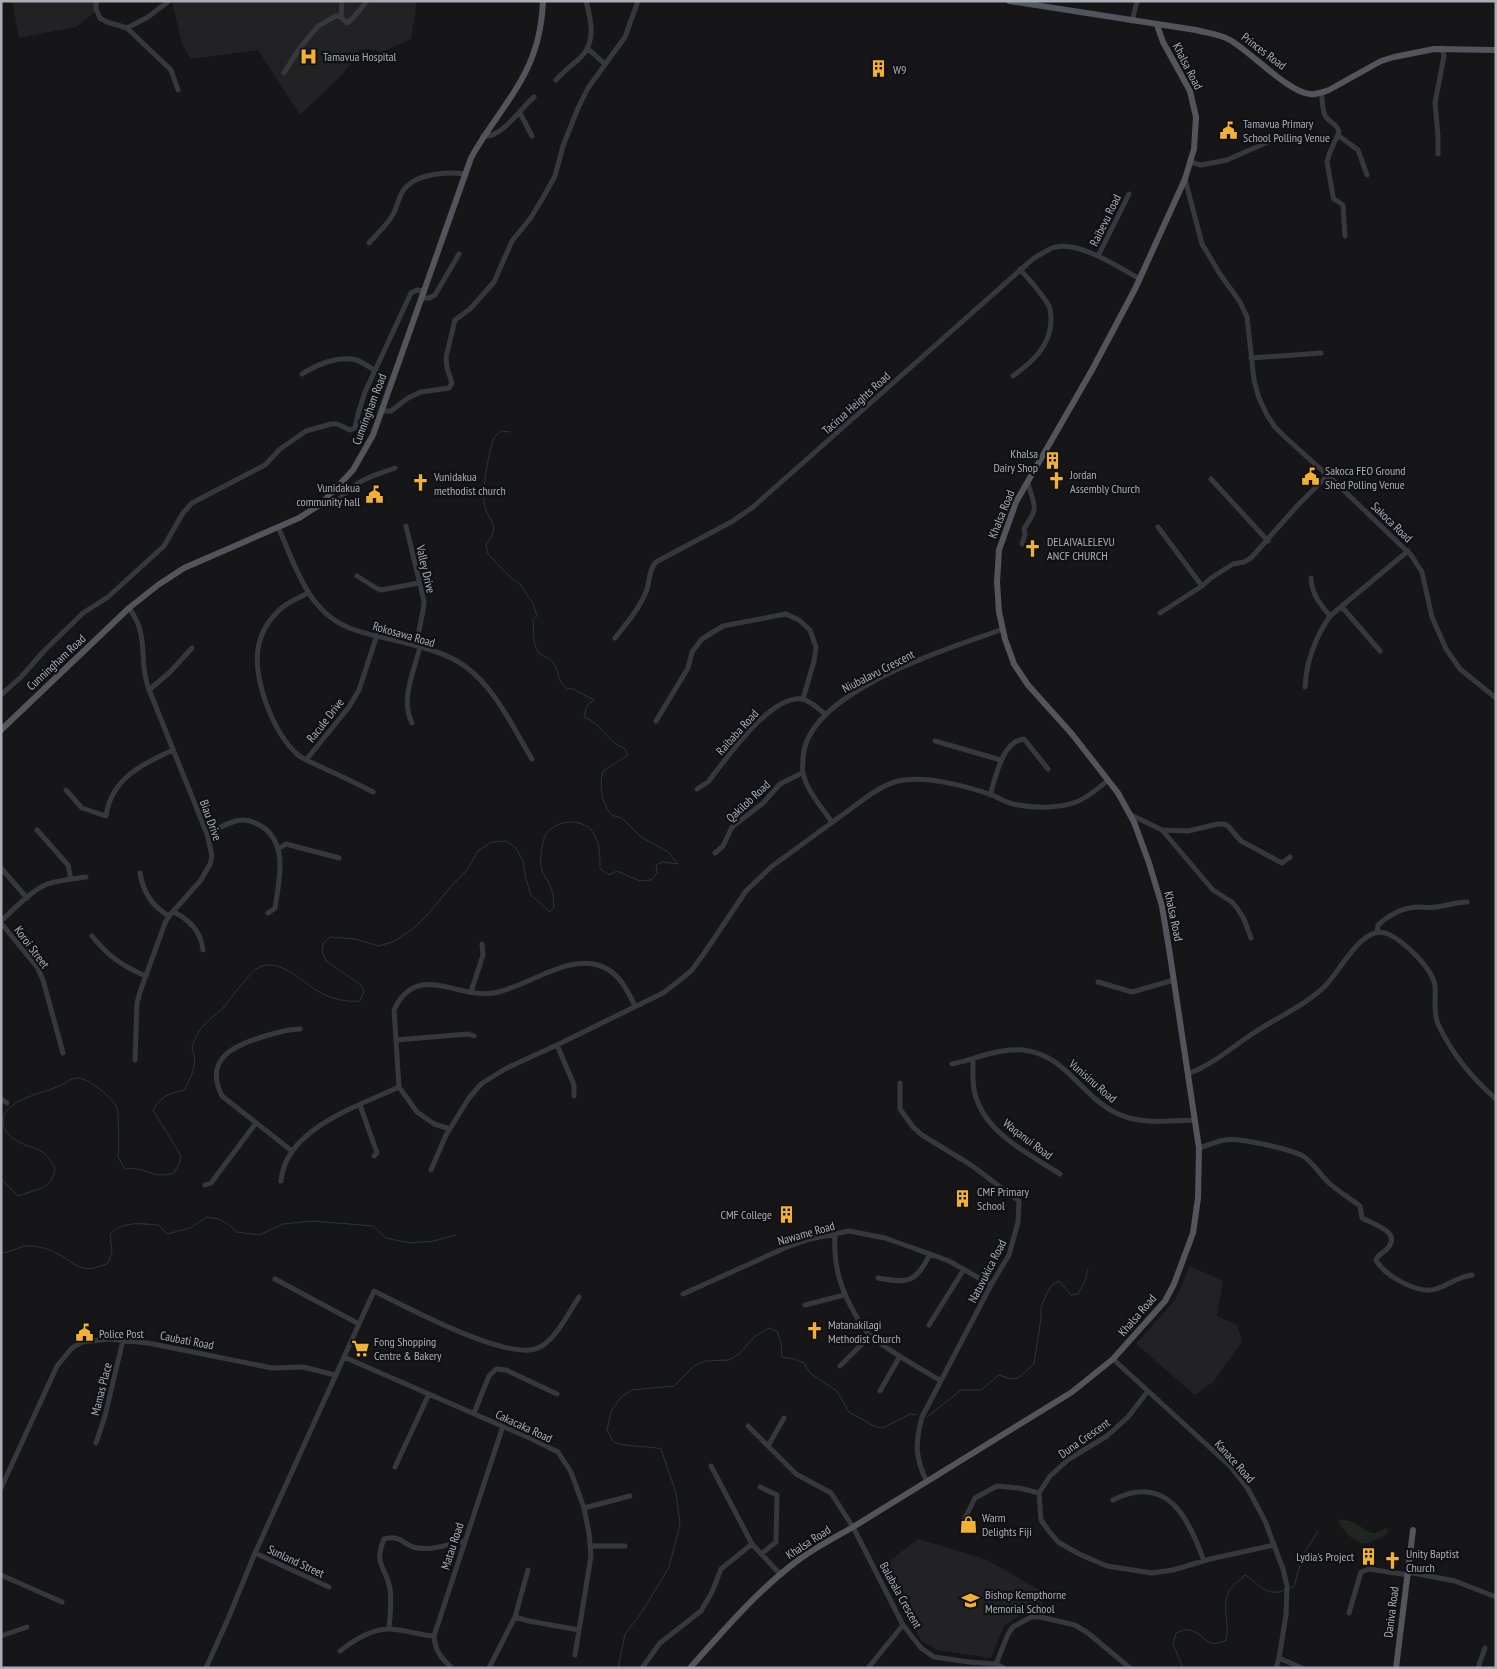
<svg xmlns="http://www.w3.org/2000/svg" width="1497" height="1669" viewBox="0 0 1497 1669" font-family="'PT Sans Narrow',sans-serif">
<style>
.built{fill:#222225}
.green{fill:#1e261f}
.lines{fill:none;stroke-linecap:round;stroke-linejoin:round}
.stream{stroke:#2c353c;stroke-width:1}
.minor{stroke:#37383d;stroke-width:5}
.major{stroke:#53555c;stroke-width:6}
.labels{text-anchor:middle;dominant-baseline:central;stroke-width:4.5;stroke-linejoin:round;paint-order:stroke}
.street-label{font-size:12px;fill:#a8adb8;stroke:#111113}
.poi-label{font-size:12px;fill:#a8adb8;stroke:#111113;text-anchor:start}
</style>
<rect width="100%" height="100%" fill="#161618"/>
<path class="built" d="M12,1H95V12L76,27L19,38Z
M172,1H417L411,39L382,52L369,49L360,50L343,74L300,115L258,50L191,59L182,44Z
M1190,1266L1223,1281L1217,1316L1237,1325L1242,1342L1213,1382L1195,1395L1136,1344L1175,1300Z
M918,1539L985,1559L1041,1591L1043,1612L1026,1611L1004,1626L991,1658L937,1650L922,1641L908,1619L884,1565Z"/>
<path class="green" d="M1338,1519C1344,1520 1351,1521 1355,1523C1366,1529 1371,1539 1385,1528L1389,1531L1382,1538C1375,1539 1373,1542 1367,1543C1356,1546 1341,1529 1338,1519Z"/>
<g class="lines">
<path class="stream" d="M1,1179L18,1196C36,1189 53,1190 55,1168C52,1164 49,1157 44,1153C30,1144 5,1143 3,1122C1,1101 43,1093 57,1087C65,1084 70,1078 78,1078C90,1079 112,1097 117,1108C119,1113 119,1151 118,1157L125,1169C147,1166 152,1180 174,1173L179,1164L181,1156L153,1110C162,1096 168,1094 184,1090C192,1077 198,1062 192,1048C195,1036 201,1027 210,1019C215,1015 220,1012 224,1007C229,1000 250,973 256,969C279,954 304,985 323,994C336,1000 347,1002 360,1001L364,991L361,985L326,961L322,952L323,944L330,937L355,939L379,946L395,941L414,928L428,914L453,884L467,870L478,851L492,842L506,841L516,848L523,861L526,879L531,895L550,912L554,907C553,902 554,896 552,891C547,875 539,875 541,855C541,849 543,841 545,836C553,820 581,817 592,831C600,841 600,857 600,869L609,875L617,871L640,881L651,880L657,873L656,865L663,862L678,864L668,852L641,837L622,818L611,815C601,800 599,788 603,771L628,755L625,749C607,742 601,723 584,717L587,705L594,700L573,689L566,688C555,677 560,673 554,664C550,657 544,658 539,653C532,645 534,629 533,619L537,616L533,604L521,585L510,577L488,554L486,545C503,522 487,523 484,502C482,490 489,452 493,440C494,437 498,434 501,431L510,432
M1,1253C11,1253 22,1244 32,1246C41,1247 50,1249 58,1254C79,1266 82,1275 108,1263L112,1252L110,1234C126,1220 139,1224 159,1225L167,1234L190,1228L207,1217L219,1219L228,1224L237,1232L259,1235L283,1224L312,1221L373,1226L386,1238L410,1243L434,1241L455,1235
M927,1417L961,1390H981L999,1375L1011,1379L1018,1378L1034,1364L1041,1318V1307L1046,1295L1052,1285L1059,1281L1071,1295L1078,1294L1085,1281L1088,1269
M1289,1588L1294,1586L1303,1555L1318,1531
M618,1668L625,1634L642,1612L669,1567L680,1525L676,1493L661,1449C650,1446 620,1447 613,1441C611,1438 609,1433 607,1430L611,1412L620,1398L632,1390L674,1386L695,1365L705,1361L729,1360L739,1354L754,1337L769,1328L777,1331L781,1342L782,1357L794,1359L804,1363L810,1373L837,1391L849,1412L876,1427L883,1428L910,1414L916,1415
M1183,1668L1173,1644L1176,1633C1179,1632 1185,1629 1188,1630C1206,1632 1205,1651 1226,1640C1230,1625 1222,1608 1228,1593C1231,1586 1240,1580 1245,1575C1259,1584 1267,1598 1285,1590"/>
<path class="minor" d="M96,1V9L100,18L107,22L127,28L171,70L178,90
M342,1L341,17L347,23L353,18L367,1
M1132,21L1137,1
M127,28L148,17L169,1
M587,48L605,64
M284,73L299,49L318,26L336,16L341,17
M556,80C564,71 572,65 580,58C597,42 591,20 586,1
M1321,93C1323,100 1322,113 1326,117C1331,124 1337,123 1339,132L1330,152L1327,162L1333,196L1334,199L1343,205L1345,236
M520,113L532,136
M483,136C501,139 521,108 534,97
M1339,136L1358,150L1367,175
M1438,154V136L1435,103L1444,56L1442,48
M1190,162L1201,165L1227,160L1268,142
M1185,179L1202,244L1220,274L1240,302L1247,317L1254,380L1259,398L1267,415L1275,427L1285,437L1335,482L1411,555L1422,572L1432,617L1446,649L1460,669L1496,698
M369,243C377,234 386,226 392,216C397,209 398,198 403,191C414,174 446,171 465,174
M1098,256L1129,194
M422,298H429L435,295L459,254
M1251,358L1321,353
M302,374C316,365 339,355 356,360C363,362 369,367 374,370
M1013,376C1032,362 1050,347 1051,321C1051,316 1051,311 1049,306C1042,293 1030,281 1020,269
M381,411H391L408,398L421,392L449,388L452,383L447,368L446,357L455,320L470,309L494,282L512,241L530,219L544,196L555,176L563,146L578,108L588,88L625,37L638,1
M1211,479L1268,541
M326,499L335,501C343,497 347,491 354,486C365,477 382,473 395,468
M406,526L424,601L423,611L416,645
M278,527C295,564 306,609 347,627C366,635 386,638 406,643C425,648 449,654 466,667C496,689 513,728 532,759
M1158,527L1202,586
M1022,544L1025,534L1024,529C1027,523 1033,516 1034,510C1036,504 1029,490 1028,482
M357,576L376,588L381,590L419,583
M1311,578C1312,595 1320,604 1330,616
M308,593C300,597 291,601 284,606C251,633 253,666 266,703C273,722 282,741 298,755C304,760 314,763 321,767C339,775 356,783 373,792
M1342,607L1380,651
M129,608C150,636 138,657 148,687L207,834L212,856L210,864L201,880L169,916L165,923L140,992L137,1003L135,1060
M1160,613L1202,586L1211,578L1233,564L1244,562L1251,558L1297,506L1328,475
M615,638C626,624 639,609 646,592C650,582 648,571 656,562L733,521L753,507L1034,258C1040,255 1046,251 1052,248C1077,239 1118,267 1140,279
M1305,687C1306,662 1316,636 1330,616L1408,551
M149,690L170,672L192,648
M1,695L21,677L44,651L83,613L108,597L164,546L183,513L192,503L265,465L280,449L306,431L331,424H337L350,430L355,428L358,414L365,392L411,293L417,290L424,291
M656,721L688,668L692,652L702,639L723,626L786,614L799,620L810,630L816,647L814,661L803,699
M412,723C400,700 414,671 420,647
M935,741L1001,760
M306,760L349,707L359,690L377,635
M697,789L708,782C726,759 770,695 802,699C809,700 819,709 825,714
M66,790L82,808L106,816C111,779 142,764 173,750
M990,795C996,777 1002,741 1024,739L1048,769
M1129,814L1162,830L1188,831L1218,824H1224L1228,826L1241,841L1282,863L1290,857
M832,822C822,808 807,791 803,773C802,769 803,763 803,758C806,691 949,649 1003,629
M37,830L68,865L71,879
M1162,830L1213,890L1232,902L1237,908L1244,919L1251,938
M207,834C218,829 231,820 243,820C249,820 256,823 261,826C289,843 279,881 275,908L268,913
M278,849L286,844L339,858
M715,853L723,846L732,827L763,803L780,784L802,773
M1,868L27,898
M140,873C143,892 153,907 169,916
M174,912C190,920 201,931 203,950
M1,921C15,908 30,892 47,884C59,880 73,879 86,877
M1,923L37,967L43,980L63,1053
M1377,932L1378,925C1390,914 1403,907 1420,907C1425,907 1430,908 1436,907C1446,906 1456,902 1467,902
M92,936C108,956 122,966 146,976
M1098,982L1132,992L1174,980
M471,992L483,955L482,944
M396,1040L468,1034L474,1036
M557,1045L574,1085V1096
M973,1059C973,1070 972,1083 975,1094C985,1133 1029,1154 1060,1174
M952,1064C975,1059 999,1048 1023,1050C1065,1054 1081,1096 1116,1113C1140,1125 1169,1121 1195,1120
M1188,1074C1214,1064 1232,1047 1255,1032C1275,1019 1310,1002 1325,986C1340,972 1363,922 1388,934C1404,941 1433,969 1435,986C1436,999 1433,1012 1438,1024C1451,1052 1473,1079 1496,1099
M900,1083V1109L913,1127L922,1135L971,1165L1019,1201L1018,1222L1009,1255L991,1285L922,1417C915,1443 915,1458 927,1482
M1,1099L7,1103
M360,1105L377,1153L374,1156
M450,1129L434,1124L417,1112L399,1087L394,1010C417,961 456,999 493,993C526,988 565,955 598,965C618,971 627,989 635,1006
M1199,1148C1207,1146 1216,1141 1225,1140C1238,1137 1290,1149 1303,1156C1314,1163 1320,1175 1329,1183C1339,1192 1350,1198 1360,1206L1362,1218C1373,1224 1403,1232 1387,1249C1383,1253 1378,1254 1376,1260C1384,1275 1418,1295 1436,1289C1449,1285 1459,1276 1472,1275
M292,1151L222,1096C204,1060 232,1046 262,1037C275,1033 287,1029 300,1029
M431,1170L446,1135L469,1098L481,1084L505,1069L557,1045L663,993L680,980L691,971L703,955L746,891L771,867L871,794C879,789 888,783 898,781C925,775 966,786 992,795C999,798 1005,802 1013,804C1031,808 1055,809 1073,803C1086,799 1098,789 1108,780
M281,1181C285,1129 358,1106 399,1087
M205,1185L211,1183L256,1123
M835,1234C833,1267 841,1291 858,1319C862,1325 866,1333 872,1337C893,1354 918,1367 941,1381
M878,1278C909,1284 916,1282 930,1254
M275,1279L359,1324
M683,1294L787,1247L810,1239L849,1231L885,1238L930,1254L949,1261L991,1285
M805,1305L844,1295
M929,1325L964,1269
M344,1357L532,1439L558,1452L571,1472L584,1508L589,1533L591,1556L575,1655
M1113,1359L1231,1467L1248,1489L1265,1521L1283,1569L1287,1586L1286,1615L1279,1658L1276,1668
M840,1366L870,1336
M880,1391L900,1356
M1148,1391L1128,1417L1107,1436L1069,1459L1050,1476L1039,1493L1041,1520L1048,1530L1058,1542L1079,1554L1107,1566L1152,1573L1173,1570L1210,1559L1274,1545
M474,1413L489,1376L496,1369L506,1370L557,1394
M748,1426L796,1474L831,1493L853,1527L903,1625L921,1648L934,1657L969,1662L996,1664L1004,1668
M96,1443L105,1416L123,1340
M768,1446L784,1418
M711,1466L752,1544L781,1575
M395,1467L429,1394
M760,1487L777,1495L776,1542L761,1554
M1,1488L57,1366L72,1348L82,1342L109,1339L148,1343L272,1368L303,1367L335,1375
M1113,1500C1167,1473 1188,1517 1204,1561
M584,1508L630,1496
M962,1524L975,1498L997,1486L1019,1488L1039,1493
M590,1546H625
M255,1553L329,1587
M1408,1572L1455,1581L1496,1597
M1,1575L62,1602
M1349,1613L1361,1572L1369,1569L1408,1575
M515,1617L529,1621L579,1630
M389,1629C390,1616 392,1601 390,1589C386,1565 373,1566 384,1539C401,1535 400,1542 413,1547C430,1552 448,1544 465,1541
M1,1636L27,1627
M340,1651C354,1640 372,1628 391,1629C405,1630 419,1635 434,1636
M1279,1658L1302,1668
M996,1664L1008,1634L1013,1627L1031,1617H1040L1075,1625L1088,1633L1130,1668
M206,1668L228,1619L255,1553L374,1291C405,1306 507,1362 538,1348C555,1341 569,1312 579,1297
M452,1668C441,1658 435,1651 434,1636L503,1426
M489,1668L515,1617L528,1570
M642,1668L660,1643L701,1611L712,1592L721,1569L752,1544
M868,1668L903,1625
M1478,1668L1485,1648"/>
<path class="major" d="M1009,1L1196,30C1207,33 1220,34 1230,40C1251,52 1288,92 1310,94C1317,95 1323,92 1329,90L1381,61L1394,57L1434,49L1496,50
M1,730L129,608L158,585L184,568L299,518L321,504L353,470L373,435L471,158C487,128 510,103 525,73C537,50 542,26 543,1
M690,1668C723,1631 757,1591 797,1561C814,1548 834,1538 853,1527L1072,1392L1113,1359L1165,1301L1174,1284L1193,1233L1198,1198L1199,1148L1170,955L1162,906L1149,863L1134,822L1118,793L1072,734L1028,685L1014,664L1005,639L999,612L997,582L999,550L1016,502L1092,370L1135,289L1185,179L1194,149L1196,117L1190,91L1163,42L1157,25
M1396,1668L1413,1530"/>
</g>
<defs>
<symbol id="hospital-bare" viewBox="-9 -9 18 18"><path d="M-5-5h3v3.5h4V-5h3V5h-3V1.5h-4V5h-3Z" fill="#f2b134" stroke="#111113" stroke-width="2.5" paint-order="stroke"/></symbol>
<symbol id="building-bare" viewBox="-9 -9 18 18"><path d="M-4-6H4V6H1V3H-1V6H-4ZM-2.5-4.3h1.7v1.8h-1.7ZM.8-4.3h1.7v1.8H.8ZM-2.5-1h1.7V.8h-1.7ZM.8-1h1.7V.8H.8Z" fill="#f2b134" stroke="#111113" stroke-width="2.5" paint-order="stroke"/></symbol>
<symbol id="civic-bare" viewBox="-9 -9 18 18"><path d="M-.6-6.5H3V-4.5H.6V-3L4-1V1h2V6H-6V1h2V-1L-.6-3ZM-1.2 2.5V6h2.4V2.5Z" fill="#f2b134" stroke="#111113" stroke-width="2.5" paint-order="stroke"/></symbol>
<symbol id="church-bare" viewBox="-9 -9 18 18"><path d="M-1.2-6h2.4v3.5h3.3v2.4h-3.3V6h-2.4V-.1h-3.3v-2.4h3.3Z" fill="#f2b134" stroke="#111113" stroke-width="2.5" paint-order="stroke"/></symbol>
<symbol id="supermarket-bare" viewBox="-9 -9 18 18"><path d="M-6-5.5h2.5l.6 2H6L4.5 2H-2.5L-4.4-4H-6ZM-1.5 3.2a1.3 1.3 0 1 0 .1 0ZM3 3.2a1.3 1.3 0 1 0 .1 0Z" fill="#f2b134" stroke="#111113" stroke-width="2.5" paint-order="stroke"/></symbol>
<symbol id="shop-bare" viewBox="-9 -9 18 18"><path d="M-5-2.5h2.3a2.7 3.5 0 0 1 5.4 0H5L5.5 6h-11ZM-1.5-2.5h3a1.5 2.3 0 0 0-3 0Z" fill="#f2b134" stroke="#111113" stroke-width="2.5" paint-order="stroke"/></symbol>
<symbol id="school-bare" viewBox="-9 -9 18 18"><path d="M0-5L7-2L0 1L-7-2ZM-4 1L0 2.5L4 1V4Q0 6-4 4Z" fill="#f2b134" stroke="#111113" stroke-width="2.5" paint-order="stroke"/></symbol>
</defs>
<g fill-rule="evenodd">
<use href="#hospital-bare" x="296" y="44" width="25" height="25"/>
<use href="#building-bare" x="866" y="56" width="25" height="25"/>
<use href="#civic-bare" x="1216" y="118" width="25" height="25"/>
<use href="#building-bare" x="1040" y="448" width="25" height="25"/>
<use href="#civic-bare" x="1298" y="464" width="25" height="25"/>
<use href="#church-bare" x="1044" y="468" width="25" height="25"/>
<use href="#church-bare" x="408" y="470" width="25" height="25"/>
<use href="#civic-bare" x="362" y="482" width="25" height="25"/>
<use href="#church-bare" x="1020" y="536" width="25" height="25"/>
<use href="#building-bare" x="950" y="1186" width="25" height="25"/>
<use href="#building-bare" x="774" y="1202" width="25" height="25"/>
<use href="#church-bare" x="802" y="1318" width="25" height="25"/>
<use href="#civic-bare" x="72" y="1320" width="25" height="25"/>
<use href="#supermarket-bare" x="348" y="1336" width="25" height="25"/>
<use href="#shop-bare" x="956" y="1512" width="25" height="25"/>
<use href="#building-bare" x="1356" y="1544" width="25" height="25"/>
<use href="#church-bare" x="1380" y="1548" width="25" height="25"/>
<use href="#school-bare" x="958" y="1588" width="25" height="25"/>
</g>
<g class="labels">
<g class="street-label">
<text transform="translate(1264 51) rotate(37)">Princes Road</text>
<text transform="translate(1188 66) rotate(63)">Khalsa Road</text>
<text transform="translate(1105 220) rotate(-64)">Raibevu Road</text>
<text transform="translate(856 403) rotate(-42)">Tacirua Heights Road</text>
<text transform="translate(369 409) rotate(-69)">Cunningham Road</text>
<text transform="translate(1001 514) rotate(-68)">Khalsa Road</text>
<text transform="translate(1392 522) rotate(44)">Sakoca Road</text>
<text transform="translate(426 569) rotate(77)">Valley Drive</text>
<text transform="translate(404 634) rotate(16)">Rokosawa Road</text>
<text transform="translate(56 662) rotate(-43)">Cunningham Road</text>
<text transform="translate(878 671) rotate(-27)">Niubalavu Crescent</text>
<text transform="translate(325 720) rotate(-52)">Racule Drive</text>
<text transform="translate(737 732) rotate(-48)">Raibaba Road</text>
<text transform="translate(748 801) rotate(-43)">Qakilob Road</text>
<text transform="translate(211 820) rotate(70)">Biau Drive</text>
<text transform="translate(1174 916) rotate(78)">Khalsa Road</text>
<text transform="translate(32 947) rotate(53)">Koroi Street</text>
<text transform="translate(1093 1081) rotate(41)">Vunisinu Road</text>
<text transform="translate(1028 1139) rotate(37)">Waqanui Road</text>
<text transform="translate(806 1233) rotate(-16)">Nawame Road</text>
<text transform="translate(987 1271) rotate(-63)">Natuvukica Road</text>
<text transform="translate(1137 1315) rotate(-49)">Khalsa Road</text>
<text transform="translate(187 1340) rotate(11)">Caubati Road</text>
<text transform="translate(101 1389) rotate(-76)">Mamas Place</text>
<text transform="translate(524 1426) rotate(25)">Cakacaka Road</text>
<text transform="translate(1084 1438) rotate(-35)">Duna Crescent</text>
<text transform="translate(1235 1461) rotate(48)">Kanace Road</text>
<text transform="translate(808 1542) rotate(-33)">Khalsa Road</text>
<text transform="translate(452 1546) rotate(-72)">Matau Road</text>
<text transform="translate(296 1561) rotate(25)">Sunland Street</text>
<text transform="translate(901 1595) rotate(61)">Balabala Crescent</text>
<text transform="translate(1391 1612) rotate(-83)">Daniva Road</text>
</g>
<g class="poi-label">
<text x="323" y="56">Tamavua Hospital</text>
<text x="893" y="69">W9</text>
<text x="1243" y="123">Tamavua Primary<tspan x="1243" dy="14">School Polling Venue</tspan></text>
<text x="1038" y="453" text-anchor="end">Khalsa<tspan x="1038" dy="14">Dairy Shop</tspan></text>
<text x="1325" y="470">Sakoca FEO Ground<tspan x="1325" dy="14">Shed Polling Venue</tspan></text>
<text x="1070" y="474">Jordan<tspan x="1070" dy="14">Assembly Church</tspan></text>
<text x="434" y="476">Vunidakua<tspan x="434" dy="14">methodist church</tspan></text>
<text x="360" y="487" text-anchor="end">Vunidakua<tspan x="360" dy="14">community hall</tspan></text>
<text x="1047" y="541">DELAIVALELEVU<tspan x="1047" dy="14">ANCF CHURCH</tspan></text>
<text x="977" y="1191">CMF Primary<tspan x="977" dy="14">School</tspan></text>
<text x="772" y="1214" text-anchor="end">CMF College</text>
<text x="828" y="1324">Matanakilagi<tspan x="828" dy="14">Methodist Church</tspan></text>
<text x="99" y="1333">Police Post</text>
<text x="374" y="1341">Fong Shopping<tspan x="374" dy="14">Centre &amp; Bakery</tspan></text>
<text x="982" y="1517">Warm<tspan x="982" dy="14">Delights Fiji</tspan></text>
<text x="1406" y="1553">Unity Baptist<tspan x="1406" dy="14">Church</tspan></text>
<text x="1354" y="1556" text-anchor="end">Lydia's Project</text>
<text x="985" y="1594">Bishop Kempthorne<tspan x="985" dy="14">Memorial School</tspan></text>
</g>
</g>
<rect width="1497" height="1669" fill="none" stroke="#a8adb8" stroke-width="5"/>
</svg>
